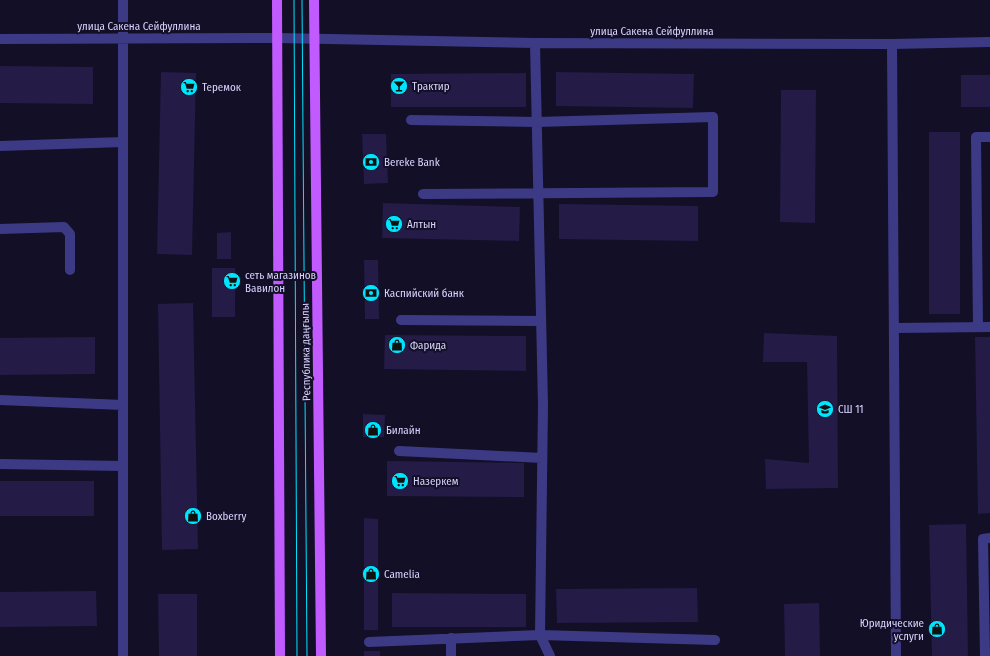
<svg xmlns="http://www.w3.org/2000/svg" width="990" height="656" viewBox="0 0 990 656" font-family="'Fira Sans Condensed',sans-serif">
<style>
.building{fill:#241b47}
.lines{fill:none;stroke-linecap:round;stroke-linejoin:round}
.minor{stroke:#3d3a85;stroke-width:10}
.major{stroke:#c25bff;stroke-width:10}
.tram{stroke:#00e5ff;stroke-width:1}
.labels{text-anchor:middle;dominant-baseline:central;stroke-width:4;stroke-linejoin:round;paint-order:stroke}
.street-label{font-size:11px;fill:#d9d4ff;stroke:#130f26}
.poi-label{font-size:11px;fill:#d9d4ff;stroke:#130f26;text-anchor:start}
</style>
<rect width="100%" height="100%" fill="#130f26"/>
<path class="building" d="M0,66L93,67V104L0,103Z
M161,72L196,73L192,255L157,254Z
M556,72L694,74L693,108L556,106Z
M526,73V107H391V74Z
M961,75H990V107H961Z
M781,90H816L815,223L780,222Z
M929,132H960V314H929Z
M362,134H386L388,183L364,184Z
M383,203L520,207L519,241L382,238Z
M559,204L698,206V241L559,239Z
M231,232V259H217V233Z
M364,260H378L379,319H365Z
M212,268H235V317H212Z
M193,303L198,549L162,550L158,304Z
M764,333L837,336L838,488L766,489L765,459L809,463L807,362H763Z
M385,335L526,336V371L384,369Z
M95,337V374L0,375V338Z
M975,337H990V513L978,514Z
M363,414L385,415L384,437H363Z
M387,461L524,463V497L387,496Z
M0,481H94V516H0Z
M364,518L378,519V630H364Z
M966,524L968,656H932L929,525Z
M697,588L698,622L557,623L556,589Z
M96,591L97,626L0,627V592Z
M392,593L526,594V627H392Z
M158,594H197V656H159Z
M819,603L820,656H785L784,604Z
M364,651H380V656H364Z"/>
<g class="lines">
<path class="minor" d="M123,0V656
M0,39L277,38L535,43L892,44L990,42
M535,43L543,405L540,635L715,640
M892,44L896,656
M411,120L537,122L713,117V192L423,194
M0,146L123,142
M0,229L64,227L70,234V270
M401,320L541,321
M978,327L976,137H990
M894,328L990,327
M0,400L123,405
M399,451L542,458
M0,464L123,466
M451,638V656
M369,642L540,635L550,656
M985,656L983,539L990,538"/>
<path class="major" d="M277,0L280,656
M314,0L321,656"/>
<path class="tram" d="M294,0L297,656
M302,0L307,656"/>
</g>
<defs>
<symbol id="bar-disc" viewBox="-11 -11 22 22"><circle r="9.5" fill="#00e5ff" stroke="#130f26"/><path d="M-6-5H6L.8 .8V4.5H3.5V6h-7V4.5H-.8V.8Z" fill="#111"/></symbol>
<symbol id="supermarket-disc" viewBox="-11 -11 22 22"><circle r="9.5" fill="#00e5ff" stroke="#130f26"/><path d="M-6-5.5h2.5l.6 2H6L4.5 2H-2.5L-4.4-4H-6ZM-1.5 3.2a1.3 1.3 0 1 0 .1 0ZM3 3.2a1.3 1.3 0 1 0 .1 0Z" fill="#111"/></symbol>
<symbol id="bank-disc" viewBox="-11 -11 22 22"><circle r="9.5" fill="#00e5ff" stroke="#130f26"/><path d="M-6-4H6V4H-6ZM0-2.3a2.3 2.3 0 1 0 0 4.6a2.3 2.3 0 1 0 0-4.6Z" fill="#111"/></symbol>
<symbol id="shop-disc" viewBox="-11 -11 22 22"><circle r="9.5" fill="#00e5ff" stroke="#130f26"/><path d="M-5-2.5h2.3a2.7 3.5 0 0 1 5.4 0H5L5.5 6h-11ZM-1.5-2.5h3a1.5 2.3 0 0 0-3 0Z" fill="#111"/></symbol>
<symbol id="school-disc" viewBox="-11 -11 22 22"><circle r="9.5" fill="#00e5ff" stroke="#130f26"/><path d="M0-5L7-2L0 1L-7-2ZM-4 1L0 2.5L4 1V4Q0 6-4 4Z" fill="#111"/></symbol>
</defs>
<g fill-rule="evenodd">
<use href="#bar-disc" x="389" y="76" width="20" height="20"/>
<use href="#supermarket-disc" x="179" y="77" width="20" height="20"/>
<use href="#bank-disc" x="361" y="152" width="20" height="20"/>
<use href="#supermarket-disc" x="384" y="214" width="20" height="20"/>
<use href="#supermarket-disc" x="222" y="271" width="20" height="20"/>
<use href="#bank-disc" x="361" y="283" width="20" height="20"/>
<use href="#shop-disc" x="387" y="335" width="20" height="20"/>
<use href="#school-disc" x="815" y="399" width="20" height="20"/>
<use href="#shop-disc" x="363" y="420" width="20" height="20"/>
<use href="#supermarket-disc" x="390" y="471" width="20" height="20"/>
<use href="#shop-disc" x="183" y="506" width="20" height="20"/>
<use href="#shop-disc" x="361" y="564" width="20" height="20"/>
<use href="#shop-disc" x="927" y="619" width="20" height="20"/>
</g>
<g class="labels">
<g class="street-label">
<text x="139" y="26">улица Сакена Сейфуллина</text>
<text x="652" y="31">улица Сакена Сейфуллина</text>
<text transform="translate(306 352) rotate(-91)">Республика даңғылы</text>
</g>
<g class="poi-label">
<text x="412" y="86">Трактир</text>
<text x="202" y="87">Теремок</text>
<text x="384" y="162">Bereke Bank</text>
<text x="407" y="224">Алтын</text>
<text x="245" y="275">сеть магазинов<tspan x="245" dy="13">Вавилон</tspan></text>
<text x="384" y="293">Каспийский банк</text>
<text x="410" y="345">Фарида</text>
<text x="838" y="409">СШ 11</text>
<text x="386" y="430">Билайн</text>
<text x="413" y="481">Назеркем</text>
<text x="206" y="516">Boxberry</text>
<text x="384" y="574">Camelia</text>
<text x="924" y="623" text-anchor="end">Юридические<tspan x="924" dy="13">услуги</tspan></text>
</g>
</g>
</svg>
